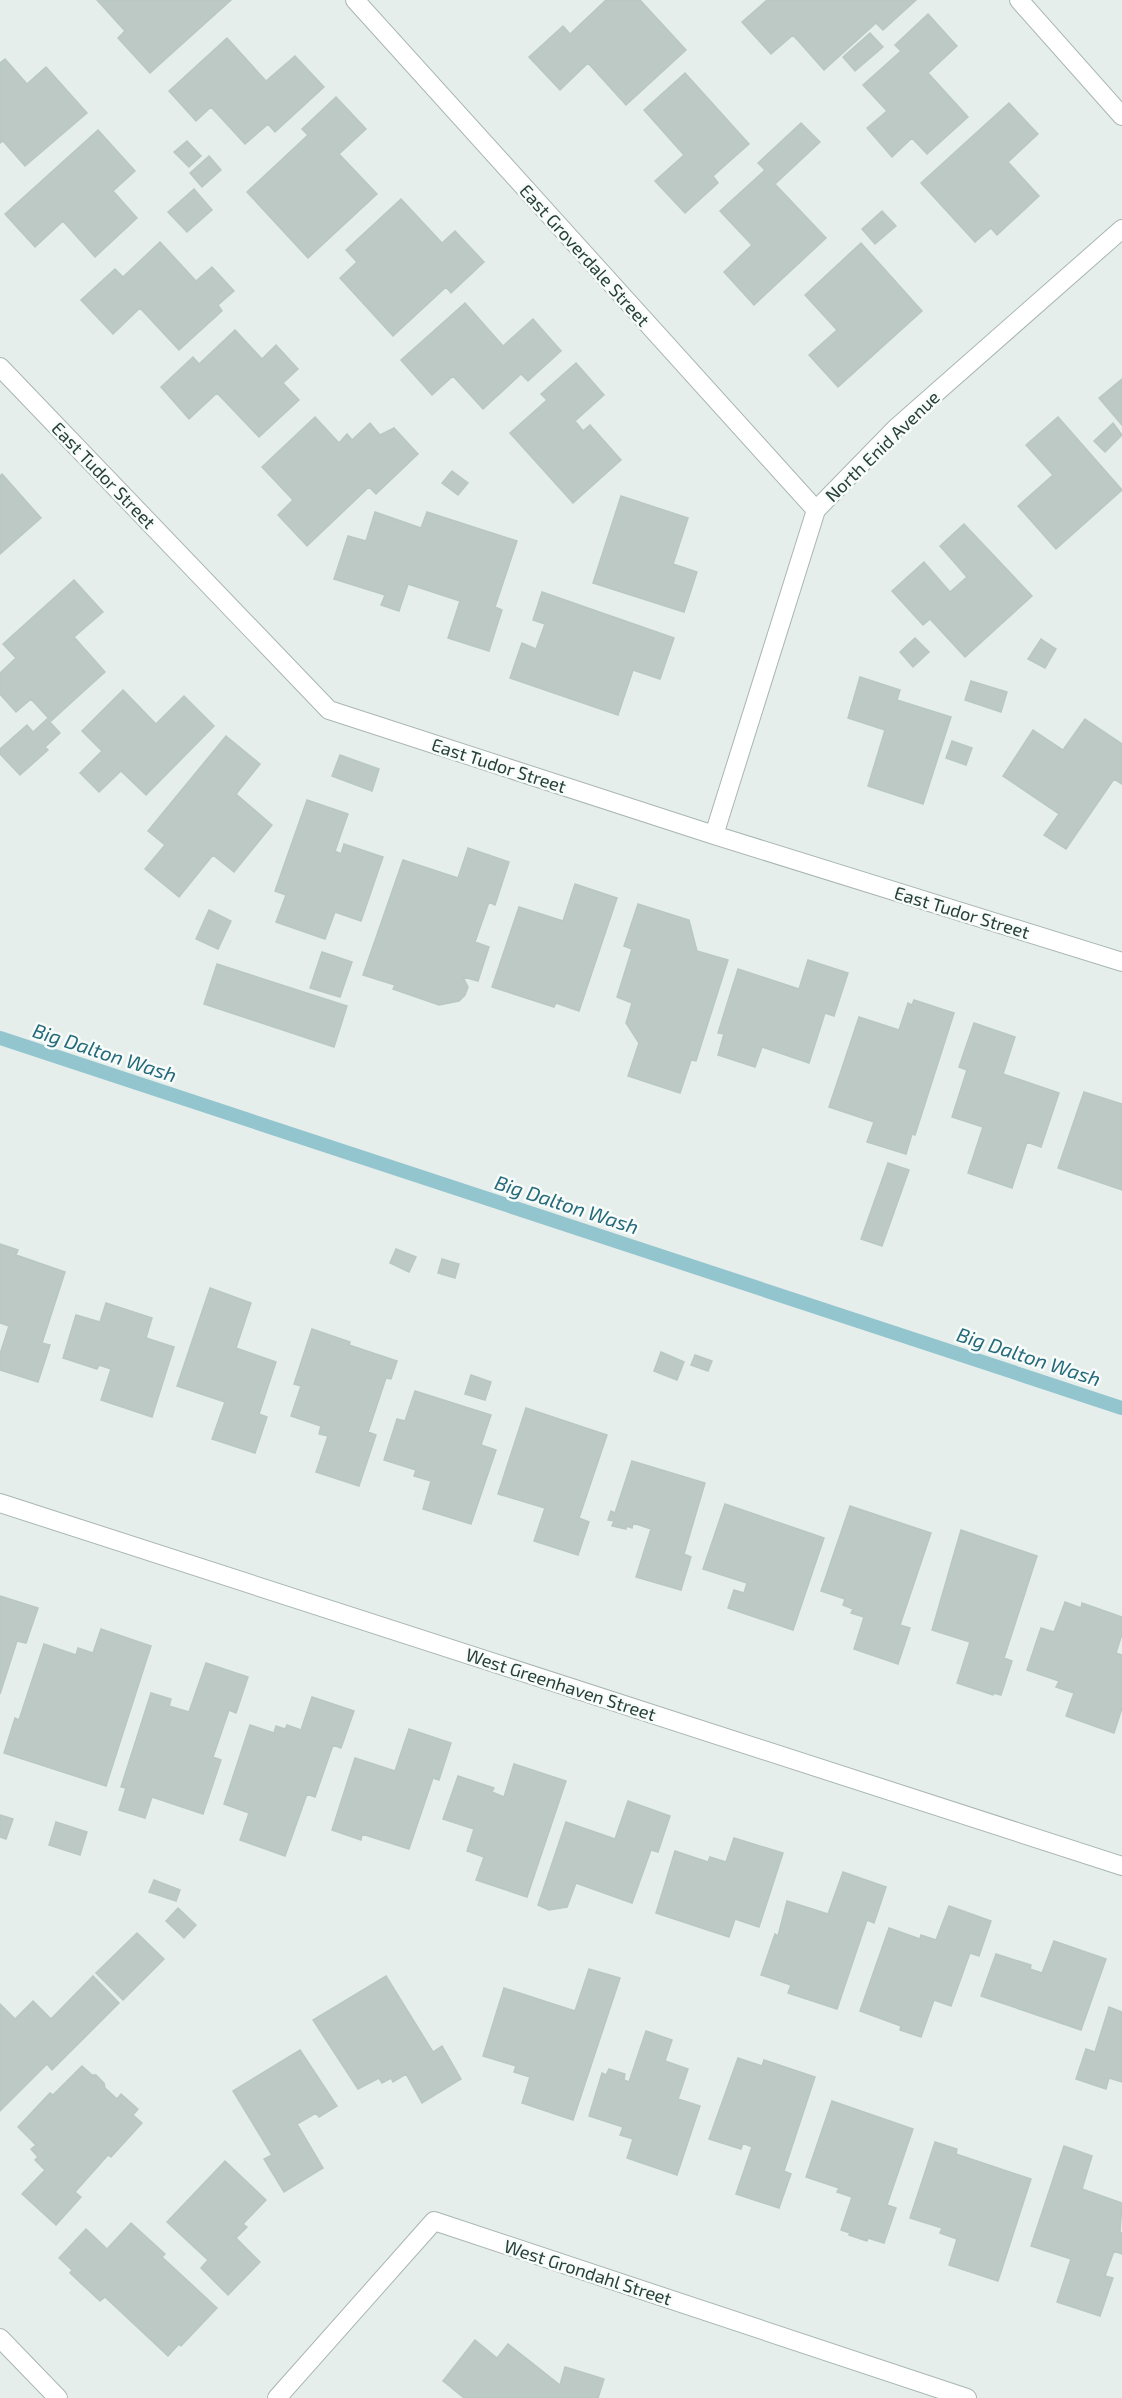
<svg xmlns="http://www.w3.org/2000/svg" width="1122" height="2398" viewBox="0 0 1122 2398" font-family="'Exo 2',sans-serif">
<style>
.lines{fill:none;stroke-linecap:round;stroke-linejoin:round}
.stream{stroke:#93c5cf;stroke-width:14}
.building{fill:#bcc9c4;stroke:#b9c8c2;stroke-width:1.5}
.minor-casing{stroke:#a9b6b2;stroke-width:20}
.minor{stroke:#fff;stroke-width:18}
.labels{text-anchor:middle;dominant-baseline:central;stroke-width:5;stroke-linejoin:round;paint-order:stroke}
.street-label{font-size:18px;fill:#264039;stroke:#f7fbf9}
.water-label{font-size:20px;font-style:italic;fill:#236979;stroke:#f7fbf9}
</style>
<rect width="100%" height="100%" fill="#e6eeeb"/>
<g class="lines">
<path class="stream" d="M0,1038L1122,1408"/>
</g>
<path class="building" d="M97,0H231L150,73L118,38L125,31Z
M606,0H640L686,50L626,105L588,63L560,90L529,57L563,26L570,34Z
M767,0H916L883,30L876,23L824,70L793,35L771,54L742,22Z
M928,14L957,46L928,73L968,117L927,154L912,138L892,157L867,128L887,111L863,85L901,51L895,45Z
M870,33L883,47L855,71L843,57Z
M227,38L266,81L295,56L324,87L275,132L268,124L245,144L211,107L196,121L169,91Z
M5,59L27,84L46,67L87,113L25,166L3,141L0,143V63Z
M685,73L749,144L713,176L718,183L685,213L655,181L684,155L644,110Z
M336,97L366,129L339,154L377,194L308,258L247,192L308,135L302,129Z
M1009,103L1038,134L1008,162L1039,196L997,235L991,228L975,242L921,183Z
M801,123L820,142L775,184L826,238L754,305L724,272L752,245L720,211L765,170L758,163Z
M98,130L135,171L113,191L137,218L95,257L63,221L35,247L5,214Z
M187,141L201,156L189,167L174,152Z
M209,156L221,170L202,187L190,173Z
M194,189L212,210L187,232L168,212Z
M401,199L442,243L455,231L484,262L451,293L446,287L393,336L340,278L357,262L346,250Z
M882,211L896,226L875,244L862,229Z
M160,242L196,281L212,267L234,291L218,305L222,311L179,350L140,308L113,334L81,300L115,269L123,277Z
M861,243L922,311L838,387L809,355L837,330L805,295Z
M465,303L503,346L533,319L561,351L528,381L521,374L483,409L453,376L432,395L401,360Z
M235,330L262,359L276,345L298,369L283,383L299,400L259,437L217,393L189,419L161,387L193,357L199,364Z
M576,363L604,395L575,421L583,431L590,425L621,460L573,503L510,433L547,400L541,394Z
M1122,379V425L1099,398Z
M315,417L339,443L347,434L352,440L370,423L380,435L394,428L418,454L376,494L369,487L307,546L278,515L293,500L262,467Z
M1058,417L1122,490L1056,549L1018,506L1053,475L1026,445Z
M1113,423L1122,435L1105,452L1094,441Z
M452,471L468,483L458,495L442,483Z
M2,474L41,518L0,554V476Z
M621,496L688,518L673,564L697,572L684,612L593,583Z
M375,512L421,528L427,512L517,541L495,607L502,610L489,651L448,638L460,601L408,584L399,611L381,605L385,595L334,579L348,536L366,541Z
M964,524L1032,596L965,657L930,619L923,625L892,591L924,562L950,592L967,577L940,546Z
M74,580L103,612L74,637L105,672L51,721L31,699L16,712L0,694V673L16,658L3,644Z
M542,592L674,638L660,679L633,670L618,715L510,678L522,643L536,649L545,624L533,620Z
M915,638L929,652L913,667L900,652Z
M1041,639L1056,649L1045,668L1028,659Z
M860,677L900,690L897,700L951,717L923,804L868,786L885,730L848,718Z
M971,681L1007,692L1001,712L965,700Z
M123,690L156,724L184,696L214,726L146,795L121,771L99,792L80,773L102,751L82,731Z
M47,719L60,733L45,747L48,750L20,775L0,754V749L27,725L33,732Z
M1085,719L1122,744V784L1114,779L1066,849L1044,835L1059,814L1003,776L1033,730L1063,750Z
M226,736L260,764L236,794L272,825L234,872L213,855L179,897L145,869L165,845L148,831Z
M952,741L972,748L966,765L946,758Z
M340,755L379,769L372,791L332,776Z
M307,800L348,814L335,851L341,854L344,844L383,857L361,921L335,912L325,939L276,922L286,895L275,891Z
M468,848L509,862L495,905L489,902L475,942L489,947L478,981L463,977L468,987L465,995L459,1001L439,1005L393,989L395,985L363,975L403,860L458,878Z
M575,884L617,898L579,1011L556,1003L554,1007L492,987L519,907L563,921Z
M638,904L689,920L697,951L728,960L696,1061L691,1060L680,1093L628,1076L639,1043L626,1023L632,1003L617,997L632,949L624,946Z
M209,910L231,921L218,949L196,939Z
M322,952L352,962L340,997L310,988Z
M808,960L848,973L834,1016L825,1013L809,1063L762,1047L755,1067L718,1055L724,1034L718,1033L738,969L799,989Z
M217,964L347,1006L334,1047L204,1004Z
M914,1000L954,1013L915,1135L912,1134L906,1154L867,1142L874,1122L829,1107L859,1017L899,1030L908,1003L912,1005Z
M974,1023L1015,1037L1003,1074L1059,1093L1041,1147L1027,1142L1012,1188L968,1173L983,1127L952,1117L967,1070L959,1067Z
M1084,1092L1122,1104V1190L1058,1168Z
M888,1163L909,1170L882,1246L861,1239Z
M0,1244L18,1250L16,1255L65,1272L42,1343L50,1345L38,1382L0,1370V1354L9,1326L0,1323Z
M396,1249L416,1257L409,1272L390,1263Z
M442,1259L459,1264L455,1278L438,1273Z
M210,1288L251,1303L236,1348L276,1362L259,1414L267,1417L255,1453L212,1439L225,1402L177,1386Z
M106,1303L152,1318L146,1338L174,1347L152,1417L101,1400L111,1369L99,1365L97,1369L63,1358L76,1315L100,1322Z
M312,1329L350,1342L349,1345L397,1361L391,1379L386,1378L368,1432L376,1435L359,1486L316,1472L328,1436L319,1434L321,1426L291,1416L301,1386L294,1384Z
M661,1352L684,1362L677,1380L654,1371Z
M695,1355L712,1361L708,1371L691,1365Z
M471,1375L491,1382L485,1400L465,1394Z
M415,1391L491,1415L481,1445L496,1450L471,1524L423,1509L431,1481L414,1476L416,1470L384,1460L397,1419L405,1421Z
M526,1408L607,1435L579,1518L589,1522L578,1555L534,1541L545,1508L498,1494Z
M632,1461L705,1483L684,1554L691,1557L681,1590L636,1577L651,1529L633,1523L632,1528L626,1526V1529L612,1526L614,1521L608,1520L611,1511L615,1513Z
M725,1504L824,1538L793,1630L728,1608L734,1590L744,1593L747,1583L703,1569Z
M850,1506L931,1533L900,1625L910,1628L898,1664L854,1649L864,1617L851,1613L853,1609L843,1605L845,1599L821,1591Z
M961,1530L1037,1556L1004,1658L1012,1661L1001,1695L993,1693V1695L957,1683L970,1642L932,1630Z
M0,1596L38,1608L26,1643L17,1641L0,1694Z
M1065,1602L1081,1608L1082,1603L1122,1617V1634L1116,1653L1122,1655V1708L1114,1733L1066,1716L1074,1693L1056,1687L1059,1681L1027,1670L1041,1628L1054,1632Z
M101,1629L151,1646L106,1786L4,1753L15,1718L19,1720L44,1644L76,1655L78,1648L93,1653Z
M206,1663L248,1677L236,1713L229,1710L213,1757L221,1760L203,1814L152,1797L145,1818L119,1810L126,1788L121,1787L151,1693L171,1699L169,1706L189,1712Z
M312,1697L354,1711L341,1748L333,1745L315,1797L307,1794L285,1856L240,1840L249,1813L224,1804L250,1725L274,1733L276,1726L285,1729L287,1725L301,1730Z
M409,1729L451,1743L439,1780L433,1778L409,1849L362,1834L361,1840L332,1830L355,1758L395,1771Z
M514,1764L566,1781L527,1897L476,1880L484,1857L467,1851L474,1829L443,1819L458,1776L494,1788L492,1792L504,1797Z
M628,1801L670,1816L658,1852L651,1850L632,1903L576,1883L567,1907L549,1910L538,1905L566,1822L615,1839Z
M0,1815L13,1819L6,1839L0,1837Z
M56,1822L87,1832L80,1855L49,1845Z
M734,1838L783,1853L759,1927L735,1919L729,1937L656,1913L675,1851L708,1862L710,1857L726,1862Z
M843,1872L886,1887L874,1923L867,1920L837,2009L788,1993L791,1985L761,1975L775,1934L778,1936L787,1901L828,1914Z
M154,1880L180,1890L176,1901L149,1892Z
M949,1906L991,1921L979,1956L970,1953L951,2006L934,2000L921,2037L900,2030L901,2026L860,2011L889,1928L920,1939L921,1935L936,1940Z
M178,1908L196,1925L184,1938L166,1921Z
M137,1933L164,1959L123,2000L96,1973Z
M1054,1941L1106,1959L1081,2030L981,1996L996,1954L1031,1965L1030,1969L1042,1973Z
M589,1969L620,1978L573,2120L522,2103L530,2077L514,2072L516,2066L483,2056L504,1988L575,2011Z
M93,1976L119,2003L52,2070L47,2064L0,2111V2004L15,2019L33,2001L51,2019Z
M386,1976L433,2052L442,2046L461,2079L422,2103L406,2074L393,2082L391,2078L382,2083L379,2078L358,2089L313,2020Z
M1109,2007L1122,2012V2082L1109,2078L1106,2089L1076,2079L1086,2049L1095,2052Z
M646,2031L672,2040L665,2061L688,2069L678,2099L700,2106L677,2175L627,2158L633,2139L620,2135L623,2127L589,2116L602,2073L606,2075L609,2069L625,2074L624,2080L629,2082Z
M300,2050L337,2106L319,2117L316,2113L297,2124L323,2168L284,2192L264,2159L272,2155L233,2091Z
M738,2058L762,2066L764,2060L815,2077L784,2171L791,2174L779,2208L736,2194L752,2147L743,2143L741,2149L709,2139Z
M82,2066L92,2075H96L104,2083L105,2088L117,2099L121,2094L138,2109L133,2115L142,2123L111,2157L108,2155L75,2192L81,2197L56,2225L22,2194L45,2170L35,2160L38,2157L31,2149L36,2145L18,2127L50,2093L53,2095Z
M832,2101L913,2129L887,2205L896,2208L884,2243L868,2238L867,2241L849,2235L850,2233L841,2230L852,2197L837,2192L839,2188L806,2177Z
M935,2142L957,2149L956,2154L1031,2179L998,2281L949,2265L957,2239L940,2233L942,2228L910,2218Z
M1064,2146L1092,2156L1082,2189L1122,2203L1120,2232L1122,2233V2254L1114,2251L1105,2276L1113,2278L1100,2316L1057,2302L1071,2259L1031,2246Z
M225,2161L266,2200L243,2224L247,2227L236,2238L260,2262L228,2295L201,2268L208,2260L167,2222Z
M131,2223L165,2254L162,2257L217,2308L181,2346L179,2344L168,2356L105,2297L100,2301L70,2273L72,2270L59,2258L86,2229L107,2249Z
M475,2340L497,2358L508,2344L560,2385L565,2367L604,2379L598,2398H464L443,2381Z"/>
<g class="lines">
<defs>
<path id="minor" d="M355,0L816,510
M1019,0L1122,116
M0,367L329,710L714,835L1122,962
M714,835L816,510L896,428L1122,229
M0,1503L1122,1866
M0,2338L58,2398
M277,2398L434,2221L967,2398"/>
</defs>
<use href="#minor" class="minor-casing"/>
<use href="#minor" class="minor"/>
</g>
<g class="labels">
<g class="street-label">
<text transform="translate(585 255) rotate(48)">East Groverdale Street</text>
<text transform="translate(882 446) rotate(-44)">North Enid Avenue</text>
<text transform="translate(104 475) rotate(46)">East Tudor Street</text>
<text transform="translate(499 765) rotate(18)">East Tudor Street</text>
<text transform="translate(962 912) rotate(17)">East Tudor Street</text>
<text transform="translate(561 1684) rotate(18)">West Greenhaven Street</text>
<text transform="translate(588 2272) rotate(18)">West Grondahl Street</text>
</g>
<g class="water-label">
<text transform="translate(105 1052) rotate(18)">Big Dalton Wash</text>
<text transform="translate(567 1204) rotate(18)">Big Dalton Wash</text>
<text transform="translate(1029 1356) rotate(18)">Big Dalton Wash</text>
</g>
</g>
</svg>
